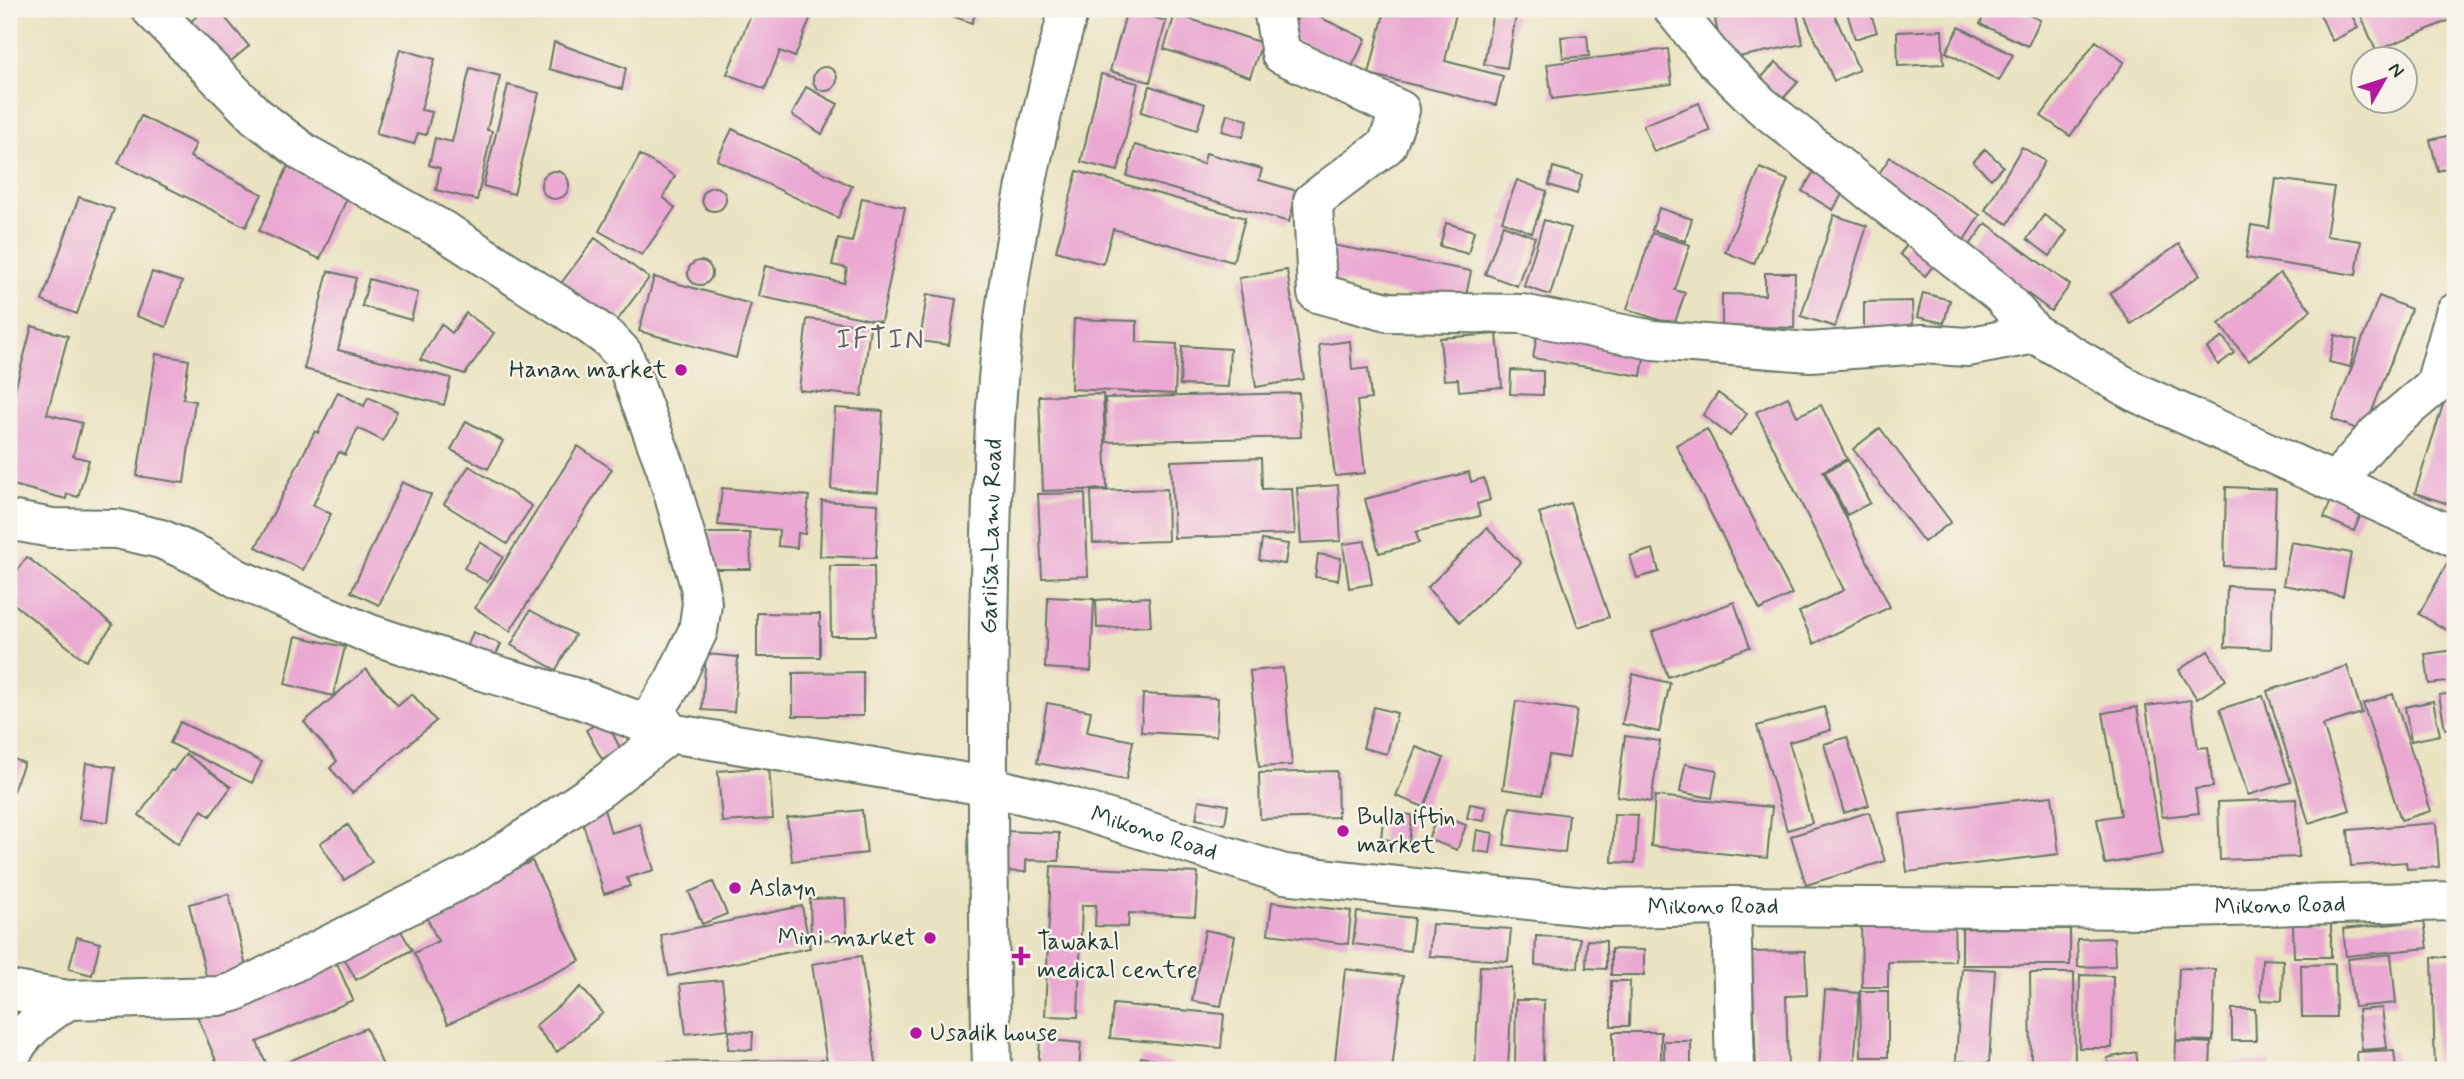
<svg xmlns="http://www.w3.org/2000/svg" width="2464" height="1079" viewBox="0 0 2464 1079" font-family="Mynerve,sans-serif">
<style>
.building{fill:#eaa8d2}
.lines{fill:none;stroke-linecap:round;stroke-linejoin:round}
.street-casing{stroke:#667765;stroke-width:42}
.secondary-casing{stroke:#667765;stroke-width:42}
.street{stroke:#fff;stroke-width:38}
.secondary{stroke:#fff;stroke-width:38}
.poi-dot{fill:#b5179e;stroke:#f7f3e8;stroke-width:2.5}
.labels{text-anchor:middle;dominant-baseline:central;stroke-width:5;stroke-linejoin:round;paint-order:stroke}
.poi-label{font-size:24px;fill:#1f3d34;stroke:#f7f3e8;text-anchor:start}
.street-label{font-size:24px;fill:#1f3d34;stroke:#f7f3e8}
.quarter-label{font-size:28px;letter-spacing:2px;fill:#66626b;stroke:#f7f3e8}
</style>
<rect width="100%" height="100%" fill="#f7f3e8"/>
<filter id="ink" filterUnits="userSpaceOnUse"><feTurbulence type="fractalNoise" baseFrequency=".0143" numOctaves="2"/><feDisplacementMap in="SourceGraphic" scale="14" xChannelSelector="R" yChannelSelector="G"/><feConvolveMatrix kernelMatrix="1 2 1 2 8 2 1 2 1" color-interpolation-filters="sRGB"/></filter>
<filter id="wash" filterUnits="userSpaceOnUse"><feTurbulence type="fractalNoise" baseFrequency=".00686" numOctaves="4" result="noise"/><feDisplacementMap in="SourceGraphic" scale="28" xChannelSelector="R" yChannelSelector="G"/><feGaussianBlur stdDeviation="1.57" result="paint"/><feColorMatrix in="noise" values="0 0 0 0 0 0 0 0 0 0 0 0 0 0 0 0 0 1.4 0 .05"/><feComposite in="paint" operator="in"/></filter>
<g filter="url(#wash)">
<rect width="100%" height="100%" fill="#eae3c1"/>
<g id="blocks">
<path class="building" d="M205,9H218L249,46L225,66L189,23Z
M753,9H814L795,57L780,51L765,89L727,74Z
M932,9H977L972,23Z
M1302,9L1366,39L1352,66L1289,36Z
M1385,9H1457L1445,61L1503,76L1496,105L1369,74Z
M1764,9H1796L1803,44L1723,60L1715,19Z
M1805,9H1832L1859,70L1834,81L1802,10Z
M1846,9H1869L1877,32L1855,39Z
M1987,9H2015L2040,20L2028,46L1980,24Z
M2325,9H2349L2358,28L2332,41L2319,12Z
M2358,9H2451L2455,18L2376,51Z
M1127,10L1166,21L1150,82L1110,71Z
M1493,11L1516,15L1507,68L1484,64Z
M1175,14L1262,43L1250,77L1164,49Z
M1959,27L2013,55L1999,81L1946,52Z
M1942,30L1944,64L1898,66L1897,32Z
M1587,35L1589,56L1563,58L1561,37Z
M2096,41L2124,62L2070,136L2041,116Z
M554,42L626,68L622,89L549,69Z
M400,49L435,59L421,110L432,112L426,135L418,133L414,144L376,134Z
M1668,49L1672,84L1552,99L1547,64Z
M1776,62L1798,82L1781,101L1759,80Z
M813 79a12 12 0 1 1 24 0a12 12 0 1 1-24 0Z
M470,68L500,76L487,130L492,131L477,200L436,190L440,168L429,165L435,138L452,142Z
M1101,74L1138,83L1118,171L1081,162Z
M508,85L539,93L514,194L483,186Z
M1150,86L1205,104L1197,130L1141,112Z
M806,87L838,104L822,134L792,115Z
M1699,103L1710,131L1654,152L1643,125Z
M1227,114L1248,120L1243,137L1222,131Z
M141,116L196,144L190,157L262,194L246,227L118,163Z
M732,129L852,186L838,218L717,160Z
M2455,134V166L2438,171L2430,140Z
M1135,145L1203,164L1206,153L1262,169L1259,180L1297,191L1289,222L1127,176Z
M2022,147L2045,161L2008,224L1985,210Z
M1985,149L2003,166L1991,179L1973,162Z
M640,155L675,176L663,197L675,208L642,255L599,231Z
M1890,157L1980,215L1964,240L1874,181Z
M288,166L349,194L320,259L259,231Z
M1553,167L1582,175L1577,194L1549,185Z
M1760,168L1788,180L1754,264L1725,252Z
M1815,170L1845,189L1833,210L1802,191Z
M1077,171L1245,218L1233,262L1113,229L1103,264L1056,251Z
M541 185a14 14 0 1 1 28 0a14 14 0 1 1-28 0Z
M2276,179L2334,187L2326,236L2361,241L2356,275L2246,258L2251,225L2269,228Z
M1517,180L1547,191L1532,233L1502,221Z
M702 199a12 12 0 1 1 24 0a12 12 0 1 1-24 0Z
M79,197L114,209L77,314L42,301Z
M862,198L905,207L881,322L758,296L765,266L844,283L847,268L832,265L838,239L852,242Z
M1659,208L1692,219L1685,241L1652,230Z
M1834,215L1867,226L1835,327L1801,316Z
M2044,215L2067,231L2050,256L2027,239Z
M1544,220L1571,228L1550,295L1524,286Z
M1446,223L1474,231L1468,254L1440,246Z
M1986,223L2070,285L2051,311L1967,249Z
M1503,225L1535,237L1517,286L1485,274Z
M1652,233L1690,245L1675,290L1685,293L1674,325L1627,309Z
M1917,233L1942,255L1925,276L1900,254Z
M595,238L649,278L613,326L559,286Z
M1327,244L1471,271L1464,306L1320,278Z
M2179,244L2200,275L2131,324L2110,293Z
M688 273a12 12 0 1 1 24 0a12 12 0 1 1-24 0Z
M1287,270L1304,379L1256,387L1239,278Z
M328,271L356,278L338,350L451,378L444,405L304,369Z
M152,272L182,282L166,327L136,316Z
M1765,273H1795L1794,328L1722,326V294L1765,295Z
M2280,273L2311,310L2249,361L2219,324Z
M654,277L751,304L736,358L639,331Z
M369,279L418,293L411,320L362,306Z
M1923,293L1950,300L1944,323L1917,317Z
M927,294L956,299L949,345L920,341Z
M2379,296L2411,309L2364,432L2332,419Z
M1912,301L1913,327L1864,328V302Z
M466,313L494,333L465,374L420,360L441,324L452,333Z
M807,319L870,326L862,396L799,390Z
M1074,319L1137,321V342L1177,344L1175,394L1071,389Z
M1539,323L1647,341L1641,376L1533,358Z
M32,326L68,336L47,414L82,423L73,456L89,460L78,497L67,494L66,499L9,484V412Z
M1497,334L1502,387L1459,391L1458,379L1444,380L1440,338Z
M2335,335L2357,340L2350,367L2329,362Z
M2223,337L2234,353L2218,365L2207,348Z
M1350,341L1352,370L1368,368L1371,399L1357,401L1365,473L1335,476L1319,345Z
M1182,346L1230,349L1228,387L1180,385Z
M156,354L189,360L183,399L195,401L184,483L137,476Z
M2455,367V490L2451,505L2415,493Z
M1511,370L1543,371V395L1510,394Z
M338,392L364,406L368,397L397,411L383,441L358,428L345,455L339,452L313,505L331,514L303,570L256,547L315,431L318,433Z
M1299,393L1301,437L1106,442L1105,398Z
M1718,393L1747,414L1730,436L1703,415Z
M1103,394L1107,489L1043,491L1039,396Z
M1788,397L1797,416L1821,405L1847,459L1823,471L1890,607L1814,644L1799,612L1844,590L1756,412Z
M835,408L883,411L878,492L831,489Z
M466,421L503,441L488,469L451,450Z
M1880,428L1951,522L1924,542L1853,449Z
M1707,429L1792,594L1760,610L1676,445Z
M578,446L612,469L510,631L475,608Z
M1261,458L1262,489L1292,488L1295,534L1174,538L1171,461Z
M1848,460L1870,503L1847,515L1825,472Z
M469,466L532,506L507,544L444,504Z
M1469,472L1471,482L1484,478L1490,500L1477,504L1480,516L1416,532L1419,543L1379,553L1365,499Z
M402,482L431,495L379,605L351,592Z
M1338,485L1341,541L1301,543L1297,488Z
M2226,487L2276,489L2273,568L2224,566Z
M722,488L809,496L805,534L798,533L797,548L778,546L779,530L718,525Z
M1167,489L1168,541L1093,543L1091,491Z
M2335,490L2366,502L2354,531L2324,518Z
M1085,493L1088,576L1042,578L1038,494Z
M822,501L878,504L876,558L820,556Z
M1570,503L1609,617L1578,627L1539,513Z
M1487,528L1521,563L1460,622L1427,588Z
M697,533H750L751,569H697Z
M1262,540L1288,544L1285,564L1259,560Z
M1365,541L1372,584L1349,588L1343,544Z
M480,542L503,557L487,582L464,568Z
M2291,542L2351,553L2343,596L2283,585Z
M1653,549L1659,572L1637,578L1630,556Z
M2455,549V632L2454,634L2419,614Z
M1318,554L1341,558L1338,580L1315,577Z
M27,557L113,625L86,661L9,600V581Z
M830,566H874L875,636H831Z
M2227,586L2273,588L2271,649L2225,647Z
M1048,597L1094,599L1091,671L1045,668Z
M1149,597L1151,626L1097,628L1096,600Z
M1734,602L1750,647L1668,677L1652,632Z
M530,610L575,635L556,670L511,645Z
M757,613L820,614V657H757Z
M473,632L501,644L493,661L466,650Z
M296,636L345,647L333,696L285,684Z
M2455,650V681L2429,684L2425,654Z
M2208,651L2226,680L2197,699L2179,670Z
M706,654L738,657L734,712L702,710Z
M2347,666L2362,713L2323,725L2350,810L2309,823L2267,691Z
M1283,668L1292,765L1259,767L1250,671Z
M366,669L398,706L412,694L436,721L352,793L330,768L337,761L304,722Z
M863,672V716H793V673Z
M1633,674L1670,683L1659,732L1622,724Z
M2455,693V727L2445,729L2439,695Z
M1143,694L1218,698L1216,736L1141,732Z
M2393,694L2431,811L2401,820L2363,704Z
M2263,696L2291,782L2248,795L2220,709Z
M2191,700L2198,748L2208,747L2213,787L2195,789L2199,813L2162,817L2146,706Z
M1516,701L1577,710L1569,758L1549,755L1542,795L1503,789Z
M2433,701L2440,735L2411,741L2405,707Z
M1047,703L1091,711L1087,732L1133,741L1126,780L1037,763Z
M1374,707L1397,713L1387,754L1363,748Z
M1824,707L1831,730L1789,742L1812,823L1787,830L1757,726Z
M2137,707L2163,854L2105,864L2097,819L2121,815L2103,713Z
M605,719L620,748L602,759L586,730Z
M180,722L262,762L252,783L170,743Z
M1625,736L1660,741L1651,802L1617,796Z
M1847,737L1869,805L1844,813L1824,744Z
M1416,747L1444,758L1424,807L1396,796Z
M186,754L231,787L210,816L202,810L178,844L139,815L171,770L173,771Z
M9,757L24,763L9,801Z
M86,763L115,767L108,822L79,819Z
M1685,764L1717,770L1712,798L1680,792Z
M769,767L773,819L722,822L718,771Z
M1337,771L1338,817L1260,819L1259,773Z
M1655,796L1772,807L1767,858L1651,846Z
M2052,796L2059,854L1907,872L1900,814Z
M2296,799L2299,857L2220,860L2218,802Z
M1199,800L1228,805L1225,824L1196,819Z
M1470,804L1486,807L1484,821L1467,818Z
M603,806L611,833L640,824L654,870L627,878L630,886L604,894L580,813Z
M1510,807L1569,815L1565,853L1504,845Z
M862,810L867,853L792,861L787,818Z
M1384,811L1412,815L1409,842L1381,839Z
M1869,812L1885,861L1806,885L1791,836Z
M1614,814L1638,815L1635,863L1612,862Z
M1438,815L1466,825L1457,850L1428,839Z
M2436,823L2439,867L2407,869L2406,862L2351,866L2348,830Z
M348,825L372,862L344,880L320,843Z
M1477,830L1493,833L1490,853L1474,851Z
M1001,831L1059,833V861L1026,860V872L1000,871Z
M532,861L580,961L448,1024L414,953L438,941L424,912Z
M1051,866L1198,873L1195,916L1129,913L1128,927L1095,926L1096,905H1082L1078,1017L1045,1016Z
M713,882L727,914L702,924L689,892Z
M229,894L247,971L207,980L189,904Z
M845,898L847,939L811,940L810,899Z
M1272,902L1351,911L1348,944L1268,934Z
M802,906L810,948L669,976L661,935Z
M1357,912L1414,918L1410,951L1353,944Z
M393,917L412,950L356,980L338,947Z
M1954,919L1955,961L1888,962V987H1862L1861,920Z
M2424,921L2428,948L2346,956L2343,929Z
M1432,924L1511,929L1508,961L1429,956Z
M2293,924H2331V957H2294Z
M1962,928L2070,929V965H1962Z
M1205,930L1235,936L1221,1006L1192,1001Z
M1536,936L1580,938L1578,968L1535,965Z
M77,937L100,943L92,975L69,969Z
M2114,938L2115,966L2078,967L2077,939Z
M1587,940L1606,941V969L1586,968Z
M1611,949L1644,950V975H1611Z
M1805,951L1807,995L1786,996L1788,1070H1756L1752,952Z
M2391,954L2396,1003L2354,1007L2348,959Z
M861,956L877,1070H828L812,964Z
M334,957L353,1000L257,1042L269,1070L366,1028L385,1070H220L197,1016Z
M2432,957H2455V1070H2435Z
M2262,959L2283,960L2282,1001L2261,1000Z
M2335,964L2336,1017H2302L2301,965Z
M1480,966L1513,967L1508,1070H1475Z
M1962,968L1995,970L1989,1063L1956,1061Z
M2179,968L2215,969L2213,1041L2176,1040Z
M1345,969L1403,976L1392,1070H1334Z
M2030,973H2074L2075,1070H2031Z
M2080,975L2113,976L2112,1048H2079Z
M722,980L728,1029L686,1034L680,984Z
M1611,981H1630L1629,1026H1611Z
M581,987L603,1013L557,1052L535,1026Z
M1825,990L1859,993L1854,1070H1819Z
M1860,991H1888V1057H1861Z
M1516,1000H1544L1543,1070H1515Z
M1113,1004L1224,1014L1221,1048L1110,1038Z
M2382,1008L2387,1048L2362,1050L2358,1010Z
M2232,1009H2255L2256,1041H2232Z
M729,1031L753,1032L752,1050L728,1049Z
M1613,1032H1661V1070H1613Z
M1040,1039L1081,1043L1079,1070H1038Z
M1664,1041H1691V1070H1664Z
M2176,1041L2211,1043L2210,1070H2175Z
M2394,1050L2396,1070H2358L2357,1052Z
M2136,1052L2139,1070H2110L2107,1058Z
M1141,1057L1173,1064L1171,1070L1139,1068Z
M823,1060V1070H654V1062Z
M2271,1061V1070H2218V1064Z
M641,1064V1070H575V1068Z"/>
</g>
</g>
<g filter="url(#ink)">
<use href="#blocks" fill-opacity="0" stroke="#667765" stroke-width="2"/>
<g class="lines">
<defs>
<g id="street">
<path d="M1273,9L1281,54L1400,110L1387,145L1313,201L1317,293L1387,312L1522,314L1653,340L1810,352L1923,344L1967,347L2035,334"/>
<path d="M1673,9L1714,59L1762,106L2000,294L2035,334L2135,392L2455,537"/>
<path d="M2335,482L2377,434L2435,385L2455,313"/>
<path id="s1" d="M9,520L52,528L117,529L161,539L201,557L238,579L370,634L475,669L580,699L670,733L986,786L1058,803L1284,874L1603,908L1731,906L2147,909L2455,901"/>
<path d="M1731,906L1735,1070"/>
<path d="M9,990L68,1000L219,996L234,992L474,873L599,789L670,733L655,711L674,681L698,631L702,604L700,586L666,468L623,354L609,339L590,325L446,232L304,153L256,116L151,9"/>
<path d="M9,1060C20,1032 44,1016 68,1000"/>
</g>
<g id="secondary">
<path id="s2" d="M992,1070C988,907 986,745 990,581C992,497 993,413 1003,329C1015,221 1040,114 1069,9"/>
</g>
</defs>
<use href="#street" class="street-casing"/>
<use href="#secondary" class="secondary-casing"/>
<use href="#street" class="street"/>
<use href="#secondary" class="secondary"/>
</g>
</g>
<g class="poi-dot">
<circle cx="681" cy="370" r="7"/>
<circle cx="1343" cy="831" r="7"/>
<circle cx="735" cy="888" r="7"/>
<circle cx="930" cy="938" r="7"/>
<path d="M1017.5 945.5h7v7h7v7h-7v7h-7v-7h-7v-7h7z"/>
<circle cx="916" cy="1033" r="7"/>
</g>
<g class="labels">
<g class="poi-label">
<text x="667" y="370" text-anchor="end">Hanan market</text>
<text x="1357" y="817">Bulla iftin<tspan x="1357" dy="28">market</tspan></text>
<text x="749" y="888">Aslayn</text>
<text x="916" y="938" text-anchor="end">Mini market</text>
<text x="1037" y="942">Tawakal<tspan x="1037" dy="28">medical centre</tspan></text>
<text x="930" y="1033">Usadik house</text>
</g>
<g class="street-label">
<text stroke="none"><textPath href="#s2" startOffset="534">Gariisa-Lamu Road</textPath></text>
<text stroke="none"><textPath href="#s1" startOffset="1195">Mikono Road</textPath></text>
<text stroke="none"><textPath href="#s1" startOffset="2329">Mikono Road</textPath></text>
<text stroke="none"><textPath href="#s1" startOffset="1762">Mikono Road</textPath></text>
</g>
<g class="quarter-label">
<text x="881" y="340">IFTIN</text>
</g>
</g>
<rect width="2464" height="1079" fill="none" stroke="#f7f3e8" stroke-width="35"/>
<g transform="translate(2384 80) rotate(51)"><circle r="33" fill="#f7f3e8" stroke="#a1aaa0" stroke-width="2"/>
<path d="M0-5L12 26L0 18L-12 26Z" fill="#b5179e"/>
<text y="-10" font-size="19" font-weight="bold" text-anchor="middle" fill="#1f3d34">N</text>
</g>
</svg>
